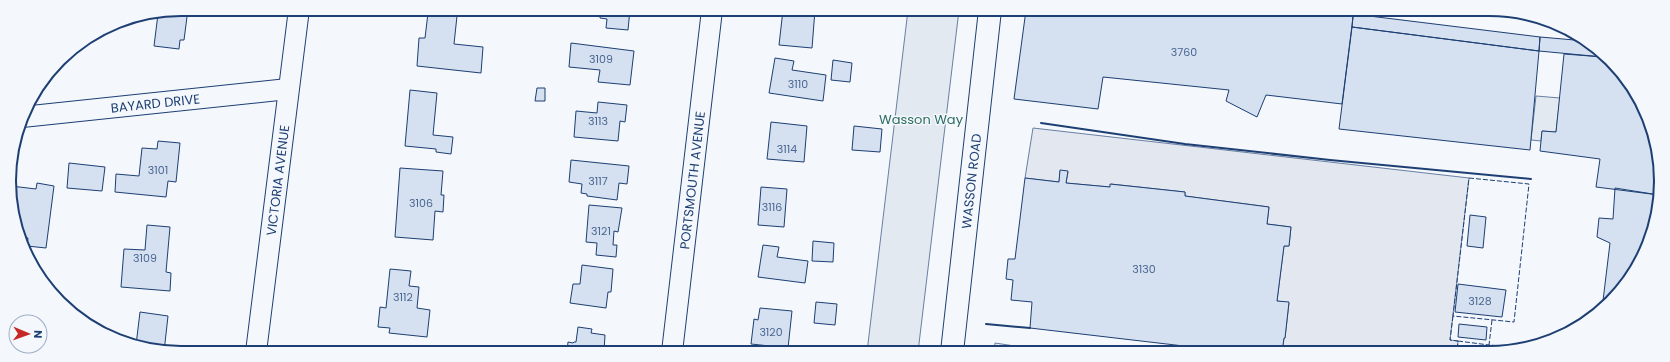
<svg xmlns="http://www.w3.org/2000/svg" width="1670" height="362" viewBox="0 0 1670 362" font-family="Poppins,sans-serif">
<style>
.green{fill:#e3e9f0;stroke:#687fa3}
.parking{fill:#e3e8f0;stroke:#687fa3}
.building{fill:#d5e0f0;stroke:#1d3f73}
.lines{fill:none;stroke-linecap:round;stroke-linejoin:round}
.minor-casing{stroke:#1d3f73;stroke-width:22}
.tertiary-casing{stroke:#1d3f73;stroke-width:24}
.minor{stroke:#f4f7fb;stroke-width:20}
.tertiary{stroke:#f4f7fb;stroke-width:22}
.fence{stroke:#1d3f73;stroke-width:1;stroke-dasharray:5 2;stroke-linecap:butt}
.wall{stroke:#1d3f73;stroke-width:2}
.labels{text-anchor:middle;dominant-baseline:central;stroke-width:3;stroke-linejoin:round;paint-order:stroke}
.number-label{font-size:11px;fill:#4b6792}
.street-label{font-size:13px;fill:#1d3f73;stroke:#f4f7fb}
.park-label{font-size:13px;fill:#2c6c60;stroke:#f4f7fb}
.rim{fill:none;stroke:#1d3f73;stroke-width:2}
</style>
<rect width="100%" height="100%" fill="#f4f7fb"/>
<path class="green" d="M908,10H959L918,352H867Z
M1536,96L1560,98L1556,132L1542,131L1541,141L1531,140Z"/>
<path class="parking" d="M1456,10H1511L1544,21L1490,15Z
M1033,128L1469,178L1450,340L1458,341L1457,352H1282L1284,338H1285L1289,303L1277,301L1284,246H1289L1291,227L1267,224L1269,207L1185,196V192L1111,184L1110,187L1066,183L1068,172L1060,171L1059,182L1025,178Z
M995,343L1054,352H994Z"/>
<path class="building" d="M181,9H188L184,40H180L179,49L154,46L158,14H155Z
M437,9H448L447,15L436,14Z
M600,9H630L628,30L606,28L607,19L600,18Z
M783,10H815L812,48L779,45Z
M1026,10H1354L1342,104L1266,95L1257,117L1226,101L1229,90L1103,77L1098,109L1014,99Z
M428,13L457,16L454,44L483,47L481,73L417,66L419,38H425Z
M1353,14L1540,37L1539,51L1352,27Z
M1352,27L1539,51L1530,150L1339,129Z
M1540,37L1586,41L1603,57L1539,51Z
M571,43L634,51L630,85L598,82L600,70L569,67Z
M1564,54L1603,57L1625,76L1655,136L1659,195L1596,187L1600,159L1540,151L1542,131L1556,132Z
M775,58L794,61L792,70L826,75L823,101L769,93Z
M833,60L852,63L850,82L831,80Z
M537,88H545V101H535Z
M410,90L437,93L433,135L453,137L451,154L436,152V149L405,146Z
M598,102L627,105L625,122L620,121L618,141L574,137L576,111L597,113Z
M771,122L807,126L804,162L767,159Z
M854,126L882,129L880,152L852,150Z
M158,141L180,143L176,182L168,181L166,197L115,192L116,174L139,176L142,148L157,149Z
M571,160L629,166L627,184L619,183L617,200L587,196V194L581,193L582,184L569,182Z
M69,163L105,167L102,191L67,188Z
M400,168L443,171L441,195H444L443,212L435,211L433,240L395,237Z
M1060,170L1068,171L1066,183L1110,187V184L1185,192V196L1269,207L1267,224L1291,227L1289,246H1284L1277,301L1289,302L1285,338H1284L1282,352H1235L1030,328L1032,302L1011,300L1013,280L1006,279L1008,259H1015L1025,178L1059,182Z
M37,183L54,186L46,248L27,246L28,238L18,237L11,186L36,189Z
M761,187L787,189L784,227L758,225Z
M1615,188L1659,195L1660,203L1643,257L1610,303L1602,309L1610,243L1597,237L1599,218L1613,219Z
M589,205L622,208L618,232L614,231L613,245H617L616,257L596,255L597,243L586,242Z
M1470,215L1486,217L1483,248L1467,246Z
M147,225L170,227L166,272L171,273L170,291L121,287L124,249L145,250Z
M813,241L834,243L833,262L812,261Z
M763,245L779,247L777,257L808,261L805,283L758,277Z
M582,265L613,269L611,292H608L606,308L570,303L573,284H580Z
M390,269L411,271L409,286L419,287L417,308L430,310L427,337L389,333L390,328L378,327L380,307L386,308Z
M1458,284L1506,290L1502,317L1455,312Z
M816,302L837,304L835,325L814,323Z
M760,308L792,311L788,348L751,344L754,319L758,320Z
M140,312L168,316L164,352L136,345Z
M1459,324L1487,327L1486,340L1458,337Z
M578,327L592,329L591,333L605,335L604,352H567L568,342L573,343L574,342H576Z"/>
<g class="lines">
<defs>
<g id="minor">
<path id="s1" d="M22,117L288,89"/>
<path id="s2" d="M256,352L299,9"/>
<path id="s3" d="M672,352L712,10"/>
</g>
<g id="tertiary">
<path id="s4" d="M952,352L990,10"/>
</g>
</defs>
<use href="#minor" class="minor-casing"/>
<use href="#tertiary" class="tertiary-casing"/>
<use href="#minor" class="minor"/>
<use href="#tertiary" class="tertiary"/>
<path class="fence" d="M1469,178L1529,184L1514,322L1453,316Z
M1453,316L1450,340L1458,341L1457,352
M1492,320L1489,345L1511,347V352
M1458,341L1489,345"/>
<path class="wall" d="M1041,123L1185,144L1330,160L1531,179
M986,324L1030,328"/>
</g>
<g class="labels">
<g class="number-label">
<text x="1184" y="52">3760</text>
<text x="601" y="59">3109</text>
<text x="798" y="84">3110</text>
<text x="598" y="121">3113</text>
<text x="787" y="149">3114</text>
<text x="158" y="170">3101</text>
<text x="598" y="181">3117</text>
<text x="421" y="203">3106</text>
<text x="772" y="207">3116</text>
<text x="601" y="231">3121</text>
<text x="145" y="258">3109</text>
<text x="1144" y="269">3130</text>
<text x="403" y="297">3112</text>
<text x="1480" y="301">3128</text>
<text x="771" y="332">3120</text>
</g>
<g class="street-label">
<text stroke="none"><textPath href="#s1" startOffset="134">BAYARD DRIVE</textPath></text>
<text stroke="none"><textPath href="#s2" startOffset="173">VICTORIA AVENUE</textPath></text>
<text stroke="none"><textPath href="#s3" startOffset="173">PORTSMOUTH AVENUE</textPath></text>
<text stroke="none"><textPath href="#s4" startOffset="172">WASSON ROAD</textPath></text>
</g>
<g class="park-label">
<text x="921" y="119">Wasson Way</text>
</g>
</g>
<path d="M0 0H1670V362H0ZM181 16H1489A165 165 0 0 1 1654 181V181A165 165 0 0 1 1489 346H181A165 165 0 0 1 16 181V181A165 165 0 0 1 181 16Z" fill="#f4f7fb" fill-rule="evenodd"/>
<path class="rim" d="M181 16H1489A165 165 0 0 1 1654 181V181A165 165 0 0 1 1489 346H181A165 165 0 0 1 16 181V181A165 165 0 0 1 181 16Z"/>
<g transform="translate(28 334) rotate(92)"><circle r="19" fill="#f4f7fb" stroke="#9eadc5"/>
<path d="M0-3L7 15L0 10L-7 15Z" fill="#c62828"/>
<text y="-6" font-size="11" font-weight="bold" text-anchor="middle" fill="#1d3f73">N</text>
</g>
</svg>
